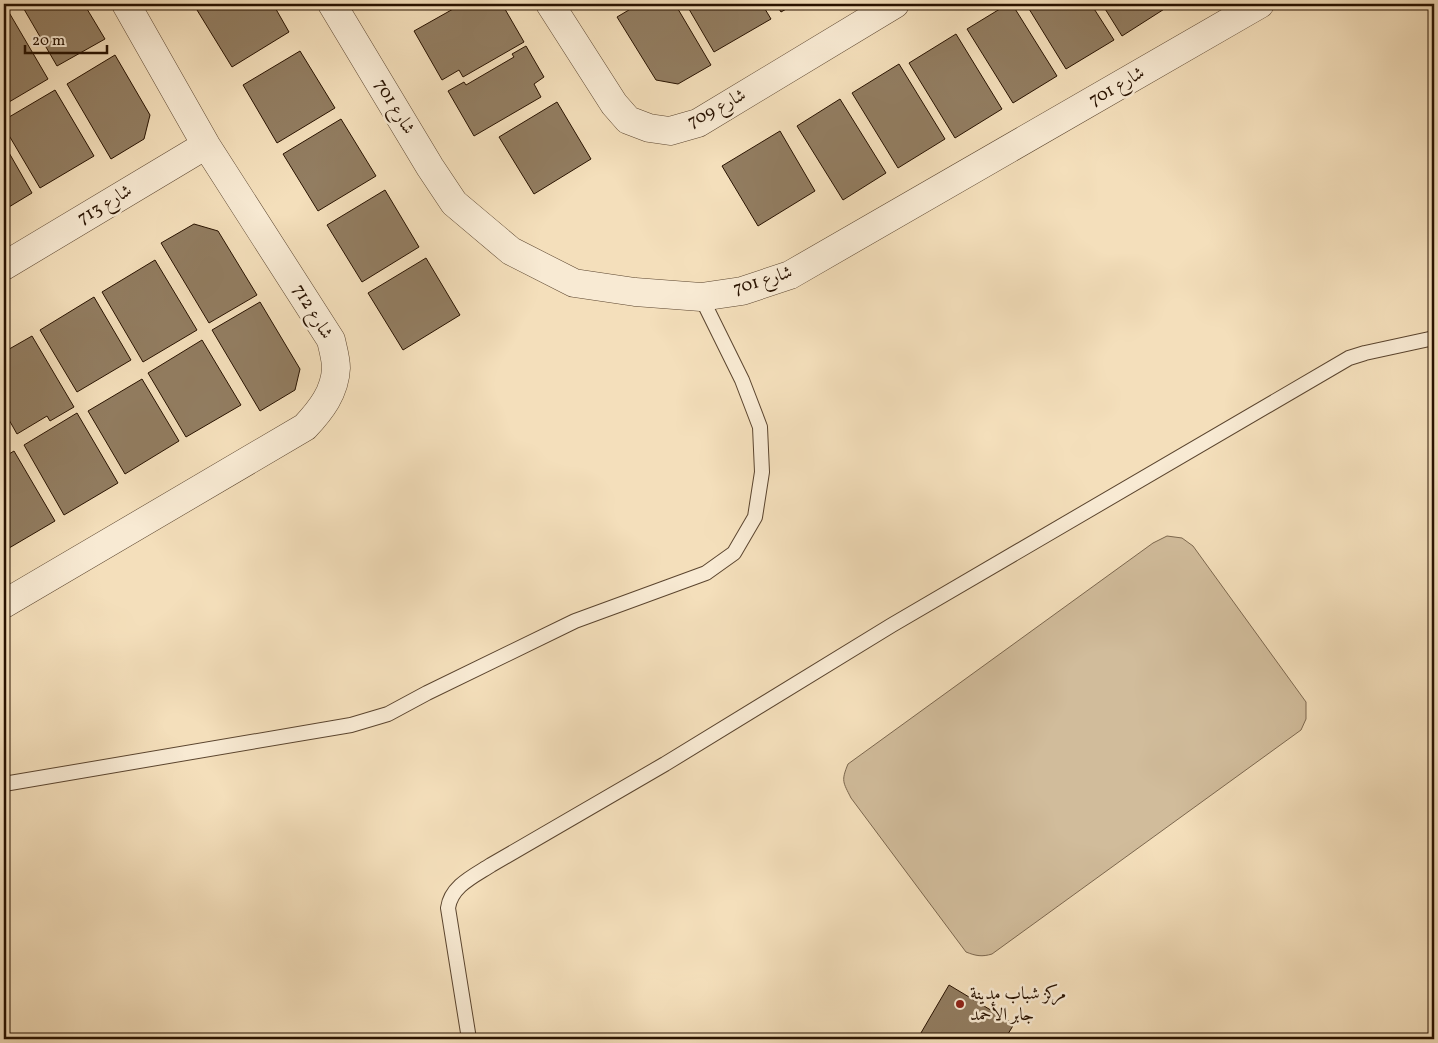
<svg xmlns="http://www.w3.org/2000/svg" width="1438" height="1043" viewBox="0 0 1438 1043" font-family="Vollkorn,Amiri,serif">
<style>
.green{fill:#d1bc9b;stroke:#7c674e}
.building{fill:#927d61;stroke:#281200}
.lines{fill:none;stroke-linecap:round;stroke-linejoin:round}
.service-casing{stroke:#5b452f;stroke-width:16}
.minor-casing{stroke:#5b452f;stroke-width:29}
.service{stroke:#f8ead3;stroke-width:14}
.minor{stroke:#f8ead3;stroke-width:28}
.poi-dot{fill:#8f2418;stroke:#f8ead3;stroke-width:2}
.labels{text-anchor:middle;dominant-baseline:central;stroke-width:5;stroke-linejoin:round;paint-order:stroke}
.street-label{font-size:18px;fill:#281200;stroke:#f8ead3}
.poi-label{font-size:18px;fill:#281200;stroke:#f8ead3;text-anchor:start}
</style>
<rect width="100%" height="100%" fill="#f4dfbb"/>
<filter id="stains"><feTurbulence type="fractalNoise" baseFrequency=".004" numOctaves="4"/><feColorMatrix values="0 0 0 0 .2 0 0 0 0 .09 0 0 0 0 .02 0 0 0 .5 -.17"/></filter>
<radialGradient id="worn" r=".72"><stop offset=".6" stop-color="#630" stop-opacity="0"/><stop offset="1" stop-color="#630" stop-opacity=".3"/></radialGradient>
<path class="green" d="M1167,536L1182,538L1193,546L1306,702V719L1301,730L992,954C982,957 976,956 966,952L851,798C843,782 841,781 848,764L1153,543Z"/>
<path class="building" d="M21,4H84L105,39L57,66Z
M207,4H273L289,32L232,67L197,10Z
M462,4H502L524,42L463,77L459,70L442,80L414,31Z
M609,4H620L612,9Z
M639,4H675L711,65L678,84L656,80L617,17Z
M686,4H762L771,19L714,52Z
M776,4H795L781,12Z
M1008,4H1012L1057,76L1013,103L967,29Z
M1026,4H1091L1114,40L1066,69Z
M1102,4H1167L1169,6L1122,36Z
M7,9L48,79L4,105V11Z
M956,34L1002,109L955,138L909,63Z
M526,46L544,77L534,84L541,97L474,136L448,91L464,82L466,85L514,57L512,54Z
M300,51L335,108L277,143L243,85Z
M115,55L150,115L144,139L111,159L67,84Z
M899,64L945,139L898,168L852,93Z
M55,90L94,156L40,188L4,127V120Z
M840,99L886,173L843,200L797,126Z
M557,102L591,159L534,194L499,137Z
M341,119L376,176L318,211L283,154Z
M780,131L815,191L758,226L722,166Z
M4,144L32,193L4,210Z
M385,190L419,247L362,282L327,225Z
M194,224L218,231L257,295L209,323L161,243Z
M426,258L460,315L403,350L368,293Z
M155,260L197,330L143,362L102,292Z
M94,297L131,360L77,392L40,330Z
M260,302L300,369L295,390L260,411L212,330Z
M32,336L74,407L50,421L47,416L17,434L4,411V352Z
M202,340L241,405L186,437L148,373Z
M142,379L179,441L125,474L88,411Z
M77,413L118,483L64,515L24,445Z
M14,451L55,521L4,551V457Z
M949,985L1014,1024L1005,1039L918,1038Z"/>
<g class="lines">
<defs>
<path id="service" d="M4,784L351,725L388,714L427,693L575,621L706,573L734,553L755,517L762,472L760,427L742,380L701,297
M469,1039L448,908C451,886 474,876 491,865L665,764L892,625L1349,358L1365,353L1434,338"/>
<path id="minor" d="M332,4L430,167L454,203L511,251L574,283L635,292L701,297L742,291L790,275L1260,4
M550,4L614,104L628,120L649,128L670,131L698,123L895,4
M4,266L206,145
M4,604L305,427C321,410 335,392 336,368C336,359 333,349 331,340L206,145L126,4"/>
</defs>
<use href="#service" class="service-casing"/>
<use href="#minor" class="minor-casing"/>
<use href="#service" class="service"/>
<use href="#minor" class="minor"/>
</g>
<circle class="poi-dot" cx="960" cy="1004" r="5"/>
<g class="labels">
<g class="street-label">
<text transform="translate(1117 87) rotate(-30)">شارع 701</text>
<text transform="translate(394 107) rotate(59)">شارع 701</text>
<text transform="translate(717 109) rotate(-28)">شارع 709</text>
<text transform="translate(105 205) rotate(-31)">شارع 713</text>
<text transform="translate(763 281) rotate(-17)">شارع 701</text>
<text transform="translate(312 312) rotate(59)">شارع 712</text>
</g>
<g class="poi-label">
<text x="970" y="994">مركز شباب مدينة<tspan x="970" dy="21">جابر الأحمد</tspan></text>
</g>
</g>
<rect width="1438" height="1043" fill="none" stroke="#f4dfbb" stroke-width="20"/>
<rect x="5" y="5" width="1428" height="1033" fill="none" stroke="#281200" stroke-width="2.5"/>
<rect x="10" y="10" width="1418" height="1023" fill="none" stroke="#281200"/>
<path d="M25 45v8h82v-8" fill="none" stroke="#281200" stroke-width="2.5"/>
<text x="32" y="45" font-size="15" fill="#281200" stroke="#f8ead3" stroke-width="4" paint-order="stroke">20 m</text>
<rect width="100%" height="100%" filter="url(#stains)"/>
<rect width="100%" height="100%" fill="url(#worn)"/>
</svg>
